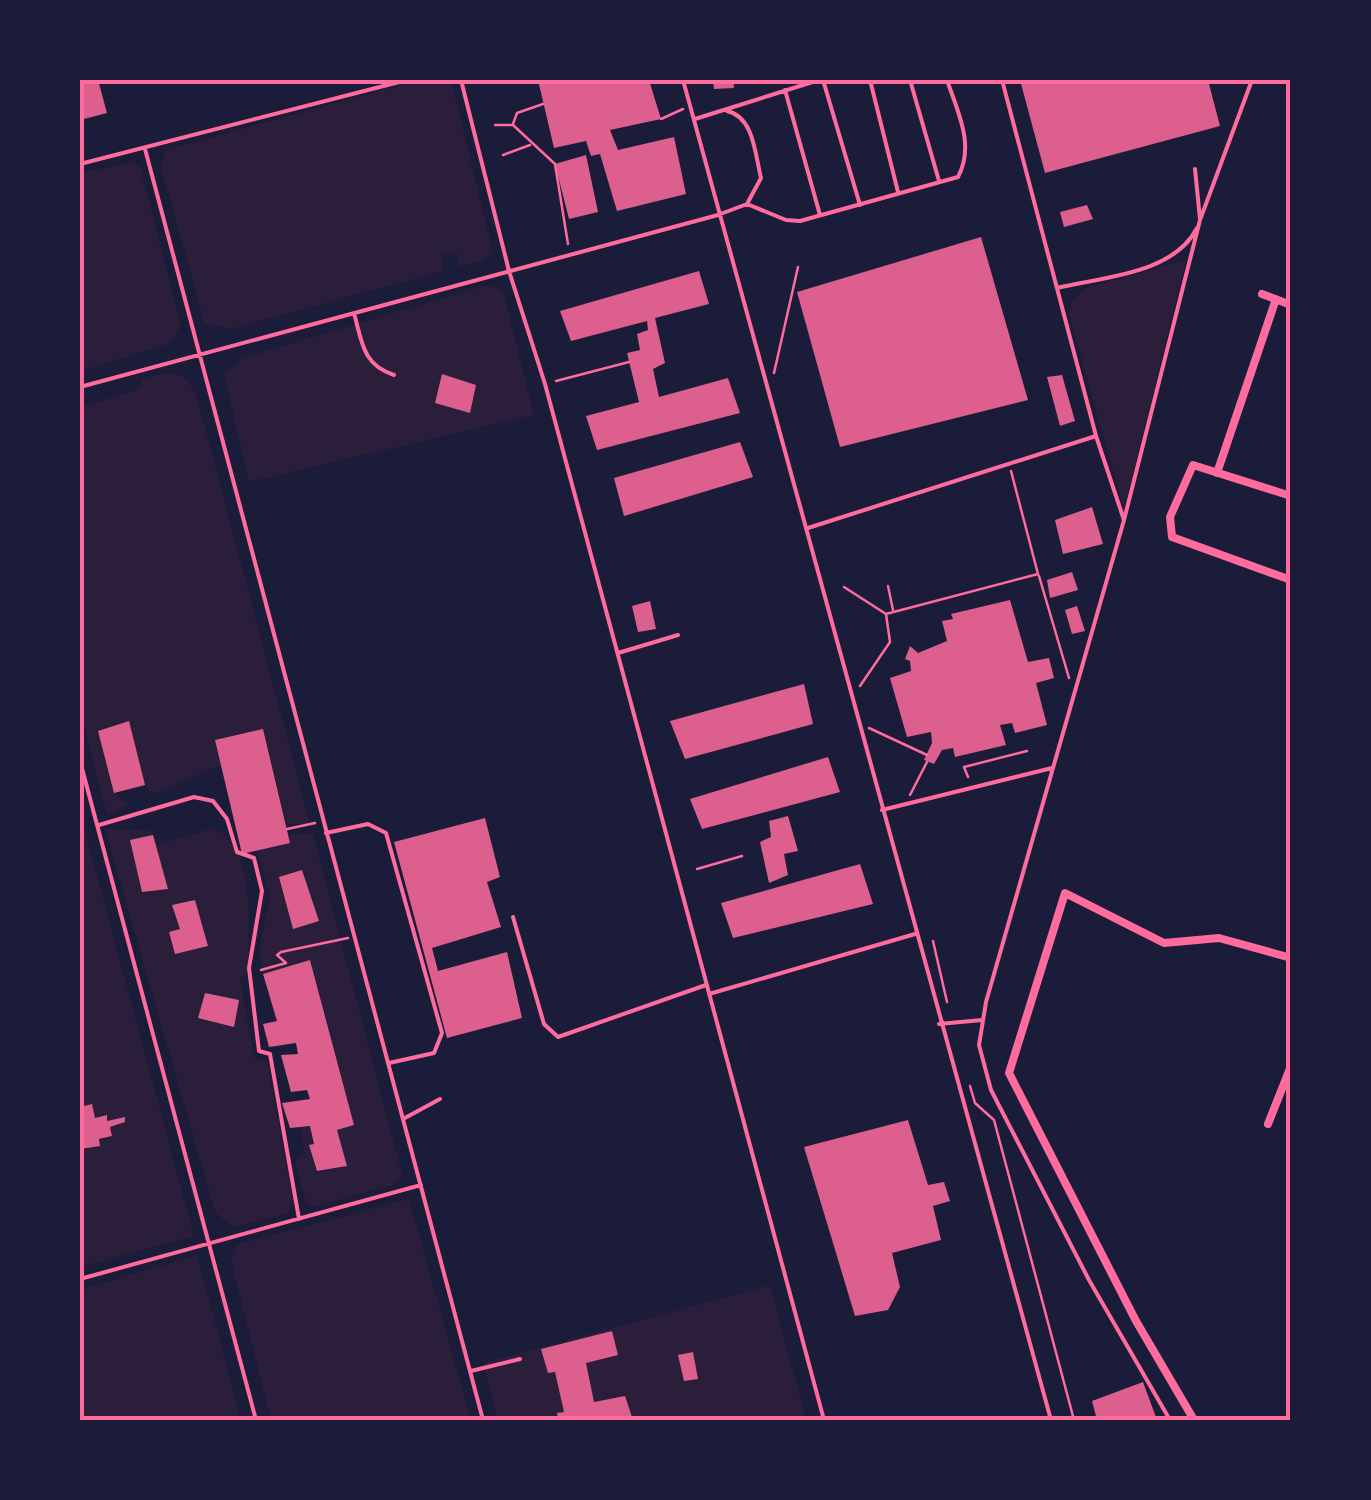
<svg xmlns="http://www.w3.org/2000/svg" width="1371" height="1500" viewBox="0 0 1371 1500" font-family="Helvetica,sans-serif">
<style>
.green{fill:#2a1e3b}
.building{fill:#dd5f8e}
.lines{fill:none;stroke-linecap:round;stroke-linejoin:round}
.path{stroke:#ff6b9d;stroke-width:2.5}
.service{stroke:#ff6b9d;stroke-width:4}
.minor{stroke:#ff6b9d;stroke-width:8}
.neatline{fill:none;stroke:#ff6b9d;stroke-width:4}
</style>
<rect width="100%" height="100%" fill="#1b1b3a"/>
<path class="green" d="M418,80H449L452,85L493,252L485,260L460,267L457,252L442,255L443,271L231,329L205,324L161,167L166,150Z
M132,162L140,167L181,326L169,344L80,371V173Z
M1186,260L1124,509L1069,315L1072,300L1086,288Z
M487,285L503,291L534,415L249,482L224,374L242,358Z
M168,373C187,373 191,385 198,401L310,824H290L285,819L263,729L216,740L221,765L153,794L144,785L115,793L128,805L107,815L80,710V407L138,390L143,378Z
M80,812L194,1236L80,1267V1149L112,1136L110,1127L125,1122L124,1117L107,1121L106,1115L95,1118L91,1104L80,1107Z
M213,828C258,847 247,930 249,972L240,978L254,1058L267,1061L293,1200L288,1214L232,1227L215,1212L105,829L152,831L157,845Z
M313,834L402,1174L393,1185L312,1207L306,1203L295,1160L305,1153L300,1127L310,1126L316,1173L347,1166L337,1130L354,1125L311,961L263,974L259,951L270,896L257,851L290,843L289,835Z
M409,1199L471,1420H271L231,1261L238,1244Z
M197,1255L241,1420H80V1290Z
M770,1285L806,1420H498L483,1363Z"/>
<path class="building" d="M80,80H98L107,113L80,120Z
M538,80H649L661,119L610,130L618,150L674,137L686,194L617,211L600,154L591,156L586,141L554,148Z
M713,80H733L734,88L714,89Z
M1020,80H1208L1220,126L1045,173Z
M586,155L598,212L569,219L555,164Z
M1087,205L1093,219L1064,227L1060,212Z
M981,237L1028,400L840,447L797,292Z
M699,271L709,304L655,318L665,363L653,369L659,397L728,378L740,413L597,450L586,416L639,402L627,353L640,350L637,334L648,330L647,321L571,341L560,311Z
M442,374L476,385L470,413L435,403Z
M1062,375L1075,421L1060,426L1047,377Z
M740,442L753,477L624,516L614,478Z
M1092,507L1103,544L1063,554L1055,520Z
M1072,572L1078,590L1050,598L1047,580Z
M1010,600L1028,662L1049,658L1054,678L1036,683L1047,725L1015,733L1012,723L1000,725L1006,745L955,757L953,748L942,750L934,764L924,760L932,743L931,732L907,737L890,678L911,671L910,661L905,659L910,646L918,653L947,641L942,621L953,619L951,614Z
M650,601L656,629L638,632L632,606Z
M1077,606L1085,631L1072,634L1065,610Z
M804,684L813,724L685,759L670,721Z
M129,721L145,785L114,793L98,731Z
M263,729L290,843L242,854L215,740Z
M828,757L840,792L702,829L690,799Z
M788,816L798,851L784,854L788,875L769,883L760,842L771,837L769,821Z
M485,818L500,877L487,882L501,927L432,948L438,971L507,952L522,1018L447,1038L394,842Z
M153,835L168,889L142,892L130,840Z
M860,864L873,904L733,938L721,903Z
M302,870L319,921L293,929L279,877Z
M195,900L208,946L175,954L169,932L180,929L172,905Z
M310,960L354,1125L337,1130L347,1166L317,1171L309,1145L314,1144L310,1126L290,1128L282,1103L310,1099L307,1090L291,1092L281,1055L298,1054L296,1043L269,1047L263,1024L277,1021L263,974Z
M205,993L239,1000L234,1027L198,1018Z
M92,1104L95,1118L107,1115V1121L125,1117V1122L110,1127L112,1136L99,1139L100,1146L80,1149V1107Z
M908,1120L928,1185L944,1182L950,1201L933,1206L941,1240L892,1253L900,1287L888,1310L855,1316L804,1147Z
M612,1331L618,1355L586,1363L594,1402L625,1396L633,1420H558L557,1413L564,1412L555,1372L548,1373L541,1349Z
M693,1352L698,1379L684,1381L678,1355Z
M1143,1382L1157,1420H1097L1092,1401Z"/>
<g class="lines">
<path class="path" d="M661,119L683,109
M513,124L517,113L543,104
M495,125H513L555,164L568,244
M503,155L530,145
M774,373L798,267
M556,381L629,362
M1039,576L1069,678
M888,586L893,610
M844,587L886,614L890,642L860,686
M886,614L1038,574L1011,471
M869,728L927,755
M968,777L964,767L1027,751
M910,795L927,762
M287,829L315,823
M697,869L742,856
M933,941L947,1002
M261,970L286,963L277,955L281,952L348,938
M970,1086L975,1103L994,1120L1074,1420"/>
<path class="service" d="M461,80L509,271L545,384L824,1420
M683,80L1051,1420
M823,80L860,205
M870,80L898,192
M910,80L939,181
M785,90L820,215
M727,111C754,117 755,154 761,178L747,204
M695,119L819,80
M145,149L483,1420
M80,164L407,80
M1195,169L1200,219
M1057,288C1102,277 1174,274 1197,228
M354,313C362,343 363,365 394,375
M80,387L718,215L747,204L786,220L800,221L958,177C975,145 958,113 947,80
M1096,436L1124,520L986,1002L979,1045L991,1090L1089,1280L1170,1420
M1124,520L1200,220L1252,80
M808,528L1096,436L1002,80
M618,653L678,635
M80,761L256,1420
M882,810L1052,768
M99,825L194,797L213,801L227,819L237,852L254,858L262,891L249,968L259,1051L270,1054L299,1219
M326,833L368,824L386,833L442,1033L434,1053L389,1063
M513,917L544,1024L558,1037L706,985
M709,994L915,934
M939,1024L982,1020
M403,1119L440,1099
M80,1279L421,1185
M471,1371L520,1359"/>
<path class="minor" d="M1262,294L1291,305
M1217,473L1276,299
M1291,496L1193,465L1170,517L1172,537L1291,580
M1268,1124L1291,1066
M1194,1420L1136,1321L1009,1073L1065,893L1164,943L1219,938L1291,958"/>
</g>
<rect width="1371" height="1500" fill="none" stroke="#1b1b3a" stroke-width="165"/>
<rect x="82" y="82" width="1206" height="1336" class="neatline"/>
</svg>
